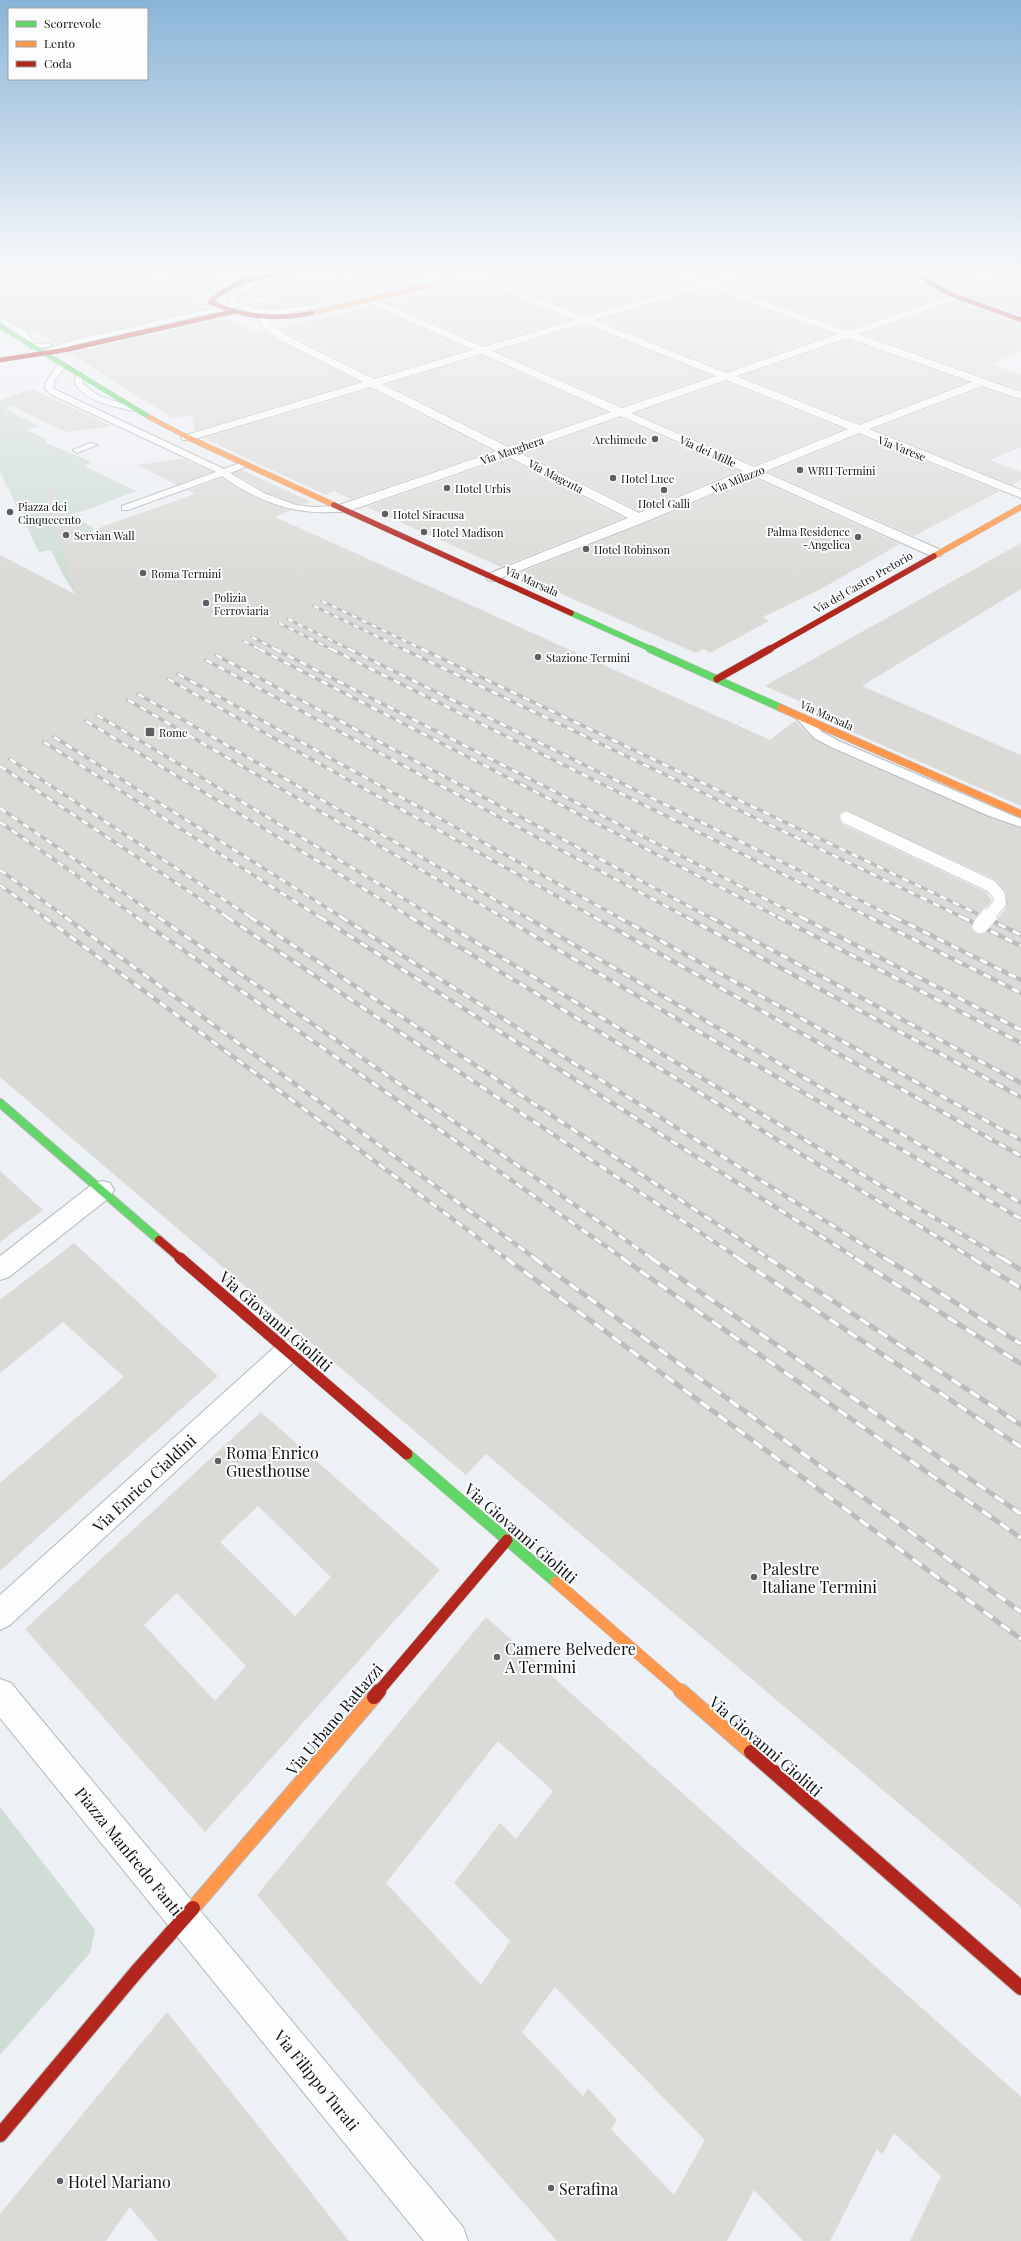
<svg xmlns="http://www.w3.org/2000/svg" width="1021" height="2241" viewBox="0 0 1021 2241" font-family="'Playfair Display',serif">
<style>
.green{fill:#cfddd6}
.building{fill:#dcdad6;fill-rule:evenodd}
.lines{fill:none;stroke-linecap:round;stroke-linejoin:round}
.lane-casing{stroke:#b4b7b9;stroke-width:2}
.street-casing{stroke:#b4b7b9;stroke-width:2}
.fast-far4-casing{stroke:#b4b7b9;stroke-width:5}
.fast-far3-casing{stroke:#b4b7b9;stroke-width:6}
.fast-far2-casing{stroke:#b4b7b9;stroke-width:8}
.fast-far1-casing{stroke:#b4b7b9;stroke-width:10}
.fast-casing{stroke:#b4b7b9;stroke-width:12}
.slow-far4-casing{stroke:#b4b7b9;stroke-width:5}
.slow-far3-casing{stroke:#b4b7b9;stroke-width:6}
.slow-far2-casing{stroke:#b4b7b9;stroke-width:8}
.slow-far1-casing{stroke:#b4b7b9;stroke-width:12}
.slow-casing{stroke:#b4b7b9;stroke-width:16}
.jam-far5-casing{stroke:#b4b7b9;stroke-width:5}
.jam-far4-casing{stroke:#b4b7b9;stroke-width:6}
.jam-far3-casing{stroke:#b4b7b9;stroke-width:8}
.jam-far2-casing{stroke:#b4b7b9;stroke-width:10}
.jam-far1-casing{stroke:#b4b7b9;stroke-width:12}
.jam-casing{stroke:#b4b7b9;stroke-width:16}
.path-far2{stroke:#dadcdd;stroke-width:1.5;stroke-dasharray:1 2;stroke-linecap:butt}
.path-far1{stroke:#dadcdd;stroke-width:2;stroke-dasharray:1.5 2.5;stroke-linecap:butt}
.path{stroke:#dadcdd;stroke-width:4;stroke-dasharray:3 4.5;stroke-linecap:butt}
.lane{fill:#fcfdfd;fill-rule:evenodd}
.street{fill:#fcfdfd;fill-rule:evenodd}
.fast-far4{stroke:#63d668;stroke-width:4.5}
.fast-far3{stroke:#63d668;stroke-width:5.5}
.fast-far2{stroke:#63d668;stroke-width:7}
.fast-far1{stroke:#63d668;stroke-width:8}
.fast{stroke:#63d668;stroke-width:11}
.slow-far4{stroke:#ff974d;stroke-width:4.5}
.slow-far3{stroke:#ff974d;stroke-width:5.5}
.slow-far2{stroke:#ff974d;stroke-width:7}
.slow-far1{stroke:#ff974d;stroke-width:11}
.slow{stroke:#ff974d;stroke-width:14}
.jam-far5{stroke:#b3261e;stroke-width:4.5}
.jam-far4{stroke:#b3261e;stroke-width:5.5}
.jam-far3{stroke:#b3261e;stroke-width:7}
.jam-far2{stroke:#b3261e;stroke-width:8}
.jam-far1{stroke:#b3261e;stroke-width:11}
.jam{stroke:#b3261e;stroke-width:14}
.rail-far3-casing{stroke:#bcbcbd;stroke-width:3}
.rail-far2-casing{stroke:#bcbcbd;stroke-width:3.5}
.rail-far1-casing{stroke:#bcbcbd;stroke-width:4.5}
.rail-casing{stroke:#bcbcbd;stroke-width:5}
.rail-far3{stroke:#fcfdfe;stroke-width:2;stroke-dasharray:5.5;stroke-linecap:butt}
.rail-far2{stroke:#fcfdfe;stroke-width:2.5;stroke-dasharray:7;stroke-linecap:butt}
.rail-far1{stroke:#fcfdfe;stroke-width:3;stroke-dasharray:8;stroke-linecap:butt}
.rail{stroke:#fcfdfe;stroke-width:3.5;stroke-dasharray:11;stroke-linecap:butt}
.lane-bridge-far1-casing{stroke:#b4b7b9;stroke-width:13;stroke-linecap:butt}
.lane-bridge-casing{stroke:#b4b7b9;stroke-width:17;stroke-linecap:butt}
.lane-bridge-far1{stroke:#fcfdfd;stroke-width:12}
.lane-bridge{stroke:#fcfdfd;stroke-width:16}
.poi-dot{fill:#5d5f62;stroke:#fcfdfe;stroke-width:1.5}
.labels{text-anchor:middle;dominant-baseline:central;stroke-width:4;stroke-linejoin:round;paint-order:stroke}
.far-poi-label{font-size:11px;fill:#0f1113;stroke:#fcfdfe;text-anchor:start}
.far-street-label{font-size:11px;fill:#0f1113;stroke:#fcfdfe}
.near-street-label{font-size:16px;fill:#0f1113;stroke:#fcfdfe}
.near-poi-label{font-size:16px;fill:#0f1113;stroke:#fcfdfe;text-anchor:start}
</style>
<rect width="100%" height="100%" fill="#edf0f4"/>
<path class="green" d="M402,271H426L427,273C421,282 376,291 365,291C359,291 352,286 347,284Z
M291,277L292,284L277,292L238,302C236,285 278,280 291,277Z
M325,288L342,297L304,307L276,311L251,307Z
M0,400L10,404L6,410L39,426L26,430L46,439V443L92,462L84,466L136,491L87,510L71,514L93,528V534L85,535L110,578L75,594L62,573L51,550L39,552L0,472Z
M0,1807L95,1930L90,1953L0,2055Z"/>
<path class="building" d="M25,271H141L208,308L57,344L36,332L30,334L27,330L0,316V279Z
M159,271H214L215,282L189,287Z
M522,271H665L693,284L585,315L492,278Z
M685,271H734L707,279Z
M756,271H905L945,296L848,329L721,284Z
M921,271H965L971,277L985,282L999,284H1021V315L954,291Z
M979,271H1021V276H994Z
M473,283H480L570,320L483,345L387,302Z
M707,289L834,334L726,371L599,320Z
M957,301L1021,324V351L990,364L1021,374V390L863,334Z
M372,306L469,350L374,377L279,328Z
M227,317L258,333L265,332L281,342L359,382L195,431L192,415L172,418L70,353Z
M584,325L712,376L622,406L496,351Z
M848,340L968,382L859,423L740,376Z
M482,356L607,412L508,445L386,384Z
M726,382L844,429L754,465L635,413Z
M982,388L1021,400V447L990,460L1021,472V480L1012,485L873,429Z
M32,389L112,426L66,432L0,400Z
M371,389L493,451L351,499L334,491L326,495L203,438Z
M621,418L739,471L639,511L522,452Z
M859,435L1000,491L914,536L768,472Z
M507,458L624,518L501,567L366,507Z
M183,459L212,472L177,485L137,465Z
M242,470L311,502L304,504H296L265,492L233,473Z
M222,478L258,499L292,510L275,517L770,740L795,721L813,739L830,748L989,817L1021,828V1907L486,1454L466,1475L0,1077V555L75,594L45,485L46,484L86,537L104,526L195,494L188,490ZM846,811L994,879L1006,894V908L988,931L980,934L975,932L972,928L974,919L992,901L986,892L844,825L840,818V814Z
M754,478L900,544L819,590L763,617L769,621L710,653L704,649L696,653L516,574L646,523Z
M1021,543V589L862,686L1021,755V806L807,712L813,707L765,686Z
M0,1171L43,1210L0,1242Z
M74,1243L218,1376L0,1571V1483L124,1377L63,1322L0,1373V1300Z
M261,1412L440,1570L205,1832L25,1629ZM258,1506L331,1577L295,1616L220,1542ZM177,1593L246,1666L215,1701L144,1625Z
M486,1617L1021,2097V2241H910L941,2176L894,2133L882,2155L877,2149L830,2241H803L754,2190L727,2241H557L373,2031L257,1895ZM498,1741L553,1791L516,1839L500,1823L454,1883L510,1941L481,1985L386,1883ZM555,1987L705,2140L674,2195L611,2129L617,2120L588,2088L583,2096L522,2032Z
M167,2012L284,2158L349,2241H158L130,2207L106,2241H0V2214Z"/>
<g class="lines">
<defs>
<path id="lane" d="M303,271H316L252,287L237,296L236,301L239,303L378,271H391L246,305C277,320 375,290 412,281L425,276L428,271H434L430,278L416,284L286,314L252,313L238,307L77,344L42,354L38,352L75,340L231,304L228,302C235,279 282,276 303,271Z
M966,271H974L994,278H1021V282C1003,284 980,284 966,271Z
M0,317L26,331L35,344L48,343L52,345L48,347L30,348L20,335L0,322Z
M59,363L66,365L54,382L53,388L56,390L224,469L240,463H246V467L230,473L264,493L296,505L313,507L341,506L346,509C342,513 334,512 328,512C290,514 252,498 222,476L128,510H122V506L216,472L50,394L45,388L46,382Z
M76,373H82L83,384L99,396L139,409L135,411C114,407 88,402 75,384Z
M90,443L97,445L77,453L73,450Z
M801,714L805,715L822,732L839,741L1021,819V827L989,816L831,747L814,738L797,719L795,717Z"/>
<path id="street" d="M5,271H24L0,278V272Z
M142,271H155L215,302L213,304H207Z
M666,271H680L707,281L740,271H755L716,284L848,331L953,295H959V299L858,334L1021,392V399L982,386L869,429L1021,490V498L859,433L764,472L941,550L943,553L941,556H931L754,476L645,522L493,581L488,580L486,577L488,574L628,518L507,456L346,512H336L335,509L336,506L497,451L371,387L191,440H183L181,438L183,436L363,382L282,341L265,330L259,319L260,317H268L273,326L290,337L374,379L473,350L367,302V298H373L483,347L575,320L480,282L463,280L445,283L440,280L442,278L463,274L485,277L585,317L697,284ZM707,287L838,334L726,373L594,320ZM584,323L716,376L622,408L492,351ZM848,338L972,382L859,425L736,376ZM482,354L611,412L508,447L382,384ZM726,380L848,429L754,467L631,413ZM621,416L743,471L639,513L518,452Z
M102,1181L110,1183L114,1190L110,1197L9,1277L0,1280V1256L94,1183Z
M288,1340L297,1343L301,1351L297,1359L10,1625L0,1630V1595L279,1343Z
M0,1679L11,1683L463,2227L468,2241H424L0,1718Z"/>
<path id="fast-far4" d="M0,326L149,417"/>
<path id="fast-far3" d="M571,613L653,650"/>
<path id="fast-far2" d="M650,649L781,708"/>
<path id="fast-far1" d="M0,1103L159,1240"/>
<path id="fast" d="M407,1454L556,1582"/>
<path id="slow-far4" d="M312,313L427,286L443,281L448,276V271
M149,417L189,438"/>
<path id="slow-far3" d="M187,437L334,505
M934,556L1021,507"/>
<path id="slow-far2" d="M781,708L1021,814"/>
<path id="slow-far1" d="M556,1582L682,1692"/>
<path id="slow" d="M681,1691L751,1752
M193,1908L374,1697"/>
<path id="jam-far5" d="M288,271C259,276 232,281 210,302C244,318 276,320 312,313
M911,271L950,294L1021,320
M0,360L65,350L232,312"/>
<path id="jam-far4" d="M334,505L571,613
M768,650L934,556"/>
<path id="jam-far3" d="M717,679L770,649"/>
<path id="jam-far2" d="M159,1240L181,1259"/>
<path id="jam-far1" d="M180,1258L407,1454
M378,1692L507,1540"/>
<path id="jam" d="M374,1697L379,1691
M751,1752L1021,1988
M0,2135L138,1970L193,1908"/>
</defs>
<use href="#lane" class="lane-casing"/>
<use href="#street" class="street-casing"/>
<use href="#fast-far4" class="fast-far4-casing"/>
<use href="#fast-far3" class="fast-far3-casing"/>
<use href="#fast-far2" class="fast-far2-casing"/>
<use href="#fast-far1" class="fast-far1-casing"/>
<use href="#fast" class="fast-casing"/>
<use href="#slow-far4" class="slow-far4-casing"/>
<use href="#slow-far3" class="slow-far3-casing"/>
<use href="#slow-far2" class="slow-far2-casing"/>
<use href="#slow-far1" class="slow-far1-casing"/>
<use href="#slow" class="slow-casing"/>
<use href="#jam-far5" class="jam-far5-casing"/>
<use href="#jam-far4" class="jam-far4-casing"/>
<use href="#jam-far3" class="jam-far3-casing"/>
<use href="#jam-far2" class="jam-far2-casing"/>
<use href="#jam-far1" class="jam-far1-casing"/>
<use href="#jam" class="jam-casing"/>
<path class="path-far2" d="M278,532L295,526
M731,537H739L745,541L743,543L734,542Z
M734,542L726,546L769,564
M262,555L465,650
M785,556L769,564L777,568L794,570L826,585
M140,594L198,624
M89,617L147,649
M145,650L302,574"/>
<path class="path-far1" d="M463,649L827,819
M0,679L38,702
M0,720L147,649
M714,747L742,721"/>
<path class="path" d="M1005,1693L1021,1703"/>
<use href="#lane" class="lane"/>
<use href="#street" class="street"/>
<use href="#fast-far4" class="fast-far4"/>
<use href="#fast-far3" class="fast-far3"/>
<use href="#fast-far2" class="fast-far2"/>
<use href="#fast-far1" class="fast-far1"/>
<use href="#fast" class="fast"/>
<use href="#slow-far4" class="slow-far4"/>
<use href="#slow-far3" class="slow-far3"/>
<use href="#slow-far2" class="slow-far2"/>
<use href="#slow-far1" class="slow-far1"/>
<use href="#slow" class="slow"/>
<use href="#jam-far5" class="jam-far5"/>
<use href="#jam-far4" class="jam-far4"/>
<use href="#jam-far3" class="jam-far3"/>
<use href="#jam-far2" class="jam-far2"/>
<use href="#jam-far1" class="jam-far1"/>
<use href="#jam" class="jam"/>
<defs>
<path id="rail-far3" d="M322,601L424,650
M314,606L405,650
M288,619L351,650
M279,623L333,650
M252,637L277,650
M244,641L261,650"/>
<path id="rail-far2" d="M259,649L780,918
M275,649L803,918
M331,649L871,918
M349,649L896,918
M403,649L964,918
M422,649L986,918
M216,655L711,918
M206,660L688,918
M178,674L620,918
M168,679L596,918
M138,694L527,918
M128,700L504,918
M97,715L436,918
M86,721L412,918
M54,737L343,918
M44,742L321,918
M10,759L252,918
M0,766L229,918
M0,808L160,918
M0,822L138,918
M0,870L67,918
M0,885L45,918"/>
<path id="rail-far1" d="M44,917L507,1259
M65,917L536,1259
M136,917L624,1259
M158,917L653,1259
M227,917L740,1259
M250,917L770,1259
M320,917L857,1259
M341,917L886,1259
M410,917L974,1259
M434,917L1003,1259
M502,917L1021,1219
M526,917L1021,1203
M594,917L1021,1156
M618,917L1021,1140
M686,917L1021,1097
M710,917L1021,1083
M778,917L1021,1043
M801,917L1021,1030
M869,917L1021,993
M894,917L1021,980
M962,917L1021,946
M984,917L1021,935"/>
<path id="rail" d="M506,1258L1021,1639
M534,1258L1021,1612
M622,1258L1021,1538
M651,1258L1021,1514
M738,1258L1021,1447
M768,1258L1021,1425
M855,1258L1021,1364
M885,1258L1021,1344
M972,1258L1021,1288
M1002,1258L1021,1270"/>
</defs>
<use href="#rail-far3" class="rail-far3-casing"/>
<use href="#rail-far2" class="rail-far2-casing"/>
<use href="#rail-far1" class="rail-far1-casing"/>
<use href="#rail" class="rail-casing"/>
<use href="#rail-far3" class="rail-far3"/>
<use href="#rail-far2" class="rail-far2"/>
<use href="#rail-far1" class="rail-far1"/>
<use href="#rail" class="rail"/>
<defs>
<path id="lane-bridge-far1" d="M847,818L991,886L999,895L1000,903L987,918"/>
<path id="lane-bridge" d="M981,925L988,917"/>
</defs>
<use href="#lane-bridge-far1" class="lane-bridge-far1-casing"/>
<use href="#lane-bridge" class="lane-bridge-casing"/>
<use href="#lane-bridge-far1" class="lane-bridge-far1"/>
<use href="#lane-bridge" class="lane-bridge"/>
</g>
<linearGradient id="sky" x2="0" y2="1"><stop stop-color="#89b4d7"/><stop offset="0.46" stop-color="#f7f8fa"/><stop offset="1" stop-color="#f7f8fa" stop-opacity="0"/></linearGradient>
<rect width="1021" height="585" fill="url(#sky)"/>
<g class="poi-dot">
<circle cx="655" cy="439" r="4"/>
<circle cx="800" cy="470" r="4"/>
<circle cx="613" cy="478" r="4"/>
<circle cx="447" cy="488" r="4"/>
<circle cx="664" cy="490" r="4"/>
<circle cx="10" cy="512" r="4"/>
<circle cx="385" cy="514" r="4"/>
<circle cx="424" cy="532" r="4"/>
<circle cx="66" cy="535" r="4"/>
<circle cx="858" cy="537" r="4"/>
<circle cx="586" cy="549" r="4"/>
<circle cx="143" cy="573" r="4"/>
<circle cx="206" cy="603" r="4"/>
<circle cx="538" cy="657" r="4"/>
<rect x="145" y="727" width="10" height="10" rx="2"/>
<circle cx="218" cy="1461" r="4"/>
<circle cx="754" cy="1577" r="4"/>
<circle cx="497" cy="1657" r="4"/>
<circle cx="60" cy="2181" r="4"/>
<circle cx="551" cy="2188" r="4"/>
</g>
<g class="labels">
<g class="far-poi-label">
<text x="647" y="439" text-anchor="end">Archimede</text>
<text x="808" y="470">WRH Termini</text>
<text x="621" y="478">Hotel Luce</text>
<text x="455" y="488">Hotel Urbis</text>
<text x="664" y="503" text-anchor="middle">Hotel Galli</text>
<text x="18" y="506">Piazza dei<tspan x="18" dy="13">Cinquecento</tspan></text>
<text x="393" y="514">Hotel Siracusa</text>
<text x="850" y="531" text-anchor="end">Palma Residence<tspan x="850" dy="13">-Angelica</tspan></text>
<text x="432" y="532">Hotel Madison</text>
<text x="74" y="535">Servian Wall</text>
<text x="594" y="549">Hotel Robinson</text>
<text x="151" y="573">Roma Termini</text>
<text x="214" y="597">Polizia<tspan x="214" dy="13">Ferroviaria</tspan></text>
<text x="546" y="657">Stazione Termini</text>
<text x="159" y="732">Rome</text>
</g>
<g class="far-street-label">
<text transform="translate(902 448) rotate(21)">Via Varese</text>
<text transform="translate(512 450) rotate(-19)">Via Marghera</text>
<text transform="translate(708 451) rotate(24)">Via dei Mille</text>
<text transform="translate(556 476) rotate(27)">Via Magenta</text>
<text transform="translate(738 479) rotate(-22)">Via Milazzo</text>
<text transform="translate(532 581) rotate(24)">Via Marsala</text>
<text transform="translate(863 582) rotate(-30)">Via del Castro Pretorio</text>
<text transform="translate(827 715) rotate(24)">Via Marsala</text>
</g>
<g class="near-street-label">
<text transform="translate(276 1321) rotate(41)">Via Giovanni Giolitti</text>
<text transform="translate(144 1483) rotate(-43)">Via Enrico Cialdini</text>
<text transform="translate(521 1533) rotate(41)">Via Giovanni Giolitti</text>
<text transform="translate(334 1719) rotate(-50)">Via Urbano Rattazzi</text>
<text transform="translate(766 1746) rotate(41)">Via Giovanni Giolitti</text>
<text transform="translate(129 1851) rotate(51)">Piazza Manfredo Fanti</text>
<text transform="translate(317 2080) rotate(51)">Via Filippo Turati</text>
</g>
<g class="near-poi-label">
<text x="226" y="1452">Roma Enrico<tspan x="226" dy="18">Guesthouse</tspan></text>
<text x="762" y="1568">Palestre<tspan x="762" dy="18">Italiane Termini</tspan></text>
<text x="505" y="1648">Camere Belvedere<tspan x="505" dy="18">A Termini</tspan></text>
<text x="68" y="2181">Hotel Mariano</text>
<text x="559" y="2188">Serafina</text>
</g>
</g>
<rect x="8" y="8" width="140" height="72" fill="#fcfdfe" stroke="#9d9fa0"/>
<rect x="16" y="21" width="20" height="6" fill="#63d668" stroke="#9d9fa0"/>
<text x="44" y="28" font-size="12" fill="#0f1113">Scorrevole</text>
<rect x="16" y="41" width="20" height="6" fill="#ff974d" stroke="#9d9fa0"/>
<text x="44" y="48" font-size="12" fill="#0f1113">Lento</text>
<rect x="16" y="61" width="20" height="6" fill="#b3261e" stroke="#9d9fa0"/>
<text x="44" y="68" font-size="12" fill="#0f1113">Coda</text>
</svg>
